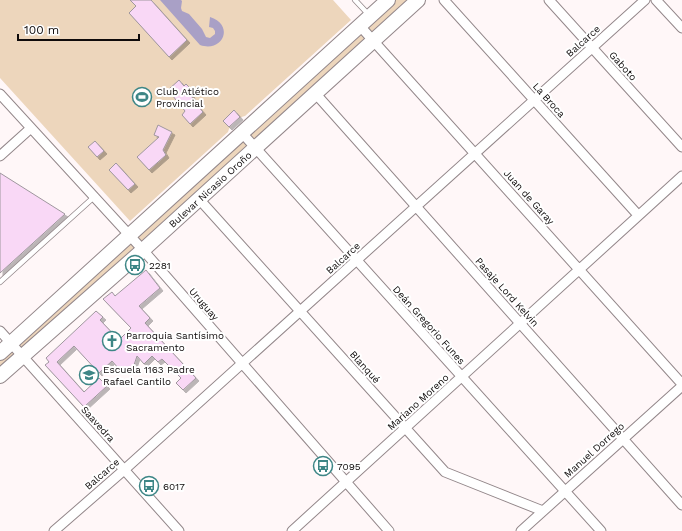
<svg xmlns="http://www.w3.org/2000/svg" width="682" height="531" viewBox="0 0 682 531" font-family="'Work Sans',sans-serif">
<style>
.green{fill:#edd6bc}
.water{fill:#a9a0c6}
.building{fill:#f9d8f6;stroke:#9f979e;filter:url(#shadow)}
.lines{fill:none;stroke-linecap:round;stroke-linejoin:round}
.service-casing{stroke:#93878a;stroke-width:6}
.minor-casing{stroke:#93878a;stroke-width:11}
.primary-casing{stroke:#93878a;stroke-width:16}
.service{stroke:#fff;stroke-width:4.5}
.minor{stroke:#fff;stroke-width:9}
.primary{stroke:#fff;stroke-width:14}
.labels{text-anchor:middle;dominant-baseline:central;stroke-width:4;stroke-linejoin:round;paint-order:stroke}
.street-label{font-size:10px;fill:#0f0b0b;stroke:#fff}
.poi-label{font-size:10px;fill:#0f0b0b;stroke:#fff;text-anchor:start}
</style>
<defs>
<filter id="shadow"><feDropShadow dx="3" dy="3" stdDeviation="0" flood-color="#0004"/></filter>
</defs>
<rect width="100%" height="100%" fill="#fff7f8"/>
<path class="green" d="M0,0H333L351,20L245,116C238,117 230,124 228,132L130,221L0,78Z
M388,0H418L0,376V353Z"/>
<path class="water" d="M160,0H181L182,1L181,8L182,11L189,14L202,29L206,37L210,38L215,34V31L213,28L209,27L210,17C235,25 223,53 200,45Z"/>
<path class="building" d="M130,0H151L187,40L169,57L129,13L136,6Z
M179,80L184,86L186,84L193,91L191,93L193,100L203,112L190,124L182,115L185,111L168,90Z
M234,110L240,117L229,127L223,121Z
M158,125L172,132L163,150L166,155L149,170L137,157L159,137L154,135Z
M95,141L104,151L97,157L88,147Z
M116,163L135,184L128,190L109,170Z
M0,173L65,214L0,273Z
M146,270L160,288L139,306L150,318L145,323L196,378L183,390L176,383L181,378L162,359L158,362L152,356L144,364L137,356L134,365L130,369L127,370H122L119,369L112,361L99,373L74,346L57,362L84,392L99,378L107,386L84,407L45,365L49,362L46,358L96,311L103,317L100,320L119,340L131,328L103,299L112,292L115,296Z"/>
<g class="lines">
<defs>
<path id="service" d="M355,0L369,15
M0,282L94,197"/>
<path id="minor" d="M444,0L638,215
M549,0L682,147
M656,0L682,28
M360,26L682,384
M315,93L682,505
M0,94L143,250L389,531
M242,133L601,531
M0,156L31,128
M199,199L445,472L543,511
M0,331L179,531
M54,531L124,470L645,0
M292,531L682,176
M521,531L682,386"/>
<g id="primary">
<path d="M0,353L388,0"/>
<path id="s1" d="M0,376L143,250L418,0"/>
</g>
</defs>
<use href="#service" class="service-casing"/>
<use href="#minor" class="minor-casing"/>
<use href="#primary" class="primary-casing"/>
<use href="#service" class="service"/>
<use href="#minor" class="minor"/>
<use href="#primary" class="primary"/>
</g>
<defs>
<symbol id="stadium-ring" viewBox="-11 -11 22 22"><circle r="9.5" fill="#fff" stroke="#3d8686" stroke-width="1.5"/><path d="M0-5a6.5 5 0 1 0 0 10a6.5 5 0 1 0 0-10ZM-3.5-1.8h7v3.6h-7Z" fill="#3d8686"/></symbol>
<symbol id="bus-ring" viewBox="-11 -11 22 22"><circle r="9.5" fill="#fff" stroke="#3d8686" stroke-width="1.5"/><path d="M-5-6H5V4H4V6H2V4H-2V6H-4V4H-5ZM-3.5-4V0h7V-4ZM-3.5 1.2v1.5H-2V1.2ZM2 1.2v1.5H3.5V1.2Z" fill="#3d8686"/></symbol>
<symbol id="church-ring" viewBox="-11 -11 22 22"><circle r="9.5" fill="#fff" stroke="#3d8686" stroke-width="1.5"/><path d="M-1.2-6h2.4v3.5h3.3v2.4h-3.3V6h-2.4V-.1h-3.3v-2.4h3.3Z" fill="#3d8686"/></symbol>
<symbol id="school-ring" viewBox="-11 -11 22 22"><circle r="9.5" fill="#fff" stroke="#3d8686" stroke-width="1.5"/><path d="M0-5L7-2L0 1L-7-2ZM-4 1L0 2.5L4 1V4Q0 6-4 4Z" fill="#3d8686"/></symbol>
</defs>
<g fill-rule="evenodd">
<use href="#stadium-ring" x="131" y="86" width="22" height="22"/>
<use href="#bus-ring" x="124" y="254" width="22" height="22"/>
<use href="#church-ring" x="101" y="330" width="22" height="22"/>
<use href="#school-ring" x="78" y="364" width="22" height="22"/>
<use href="#bus-ring" x="312" y="455" width="22" height="22"/>
<use href="#bus-ring" x="138" y="475" width="22" height="22"/>
</g>
<g class="labels">
<g class="street-label">
<text transform="translate(583 41) rotate(-42)">Balcarce</text>
<text transform="translate(623 66) rotate(48)">Gaboto</text>
<text transform="translate(549 100) rotate(48)">La Broca</text>
<text stroke="none"><textPath href="#s1" startOffset="281">Bulevar Nicasio Oroño</textPath></text>
<text transform="translate(529 197) rotate(48)">Juan de Garay</text>
<text transform="translate(343 258) rotate(-42)">Balcarce</text>
<text transform="translate(507 292) rotate(48)">Pasaje Lord Kelvin</text>
<text transform="translate(204 304) rotate(49)">Uruguay</text>
<text transform="translate(429 325) rotate(48)">Deán Gregorio Funes</text>
<text transform="translate(365 367) rotate(48)">Blanqué</text>
<text transform="translate(418 402) rotate(-42)">Mariano Moreno</text>
<text transform="translate(98 424) rotate(48)">Saavedra</text>
<text transform="translate(594 450) rotate(-42)">Manuel Dorrego</text>
<text transform="translate(102 474) rotate(-41)">Balcarce</text>
</g>
<g class="poi-label">
<text x="156" y="91">Club Atlético<tspan x="156" dy="12">Provincial</tspan></text>
<text x="149" y="265">2281</text>
<text x="126" y="335">Parroquia Santísimo<tspan x="126" dy="12">Sacramento</tspan></text>
<text x="103" y="369">Escuela 1163 Padre<tspan x="103" dy="12">Rafael Cantilo</tspan></text>
<text x="337" y="466">7095</text>
<text x="163" y="486">6017</text>
</g>
</g>
<path d="M18 34v6h121v-6" fill="none" stroke="#0f0b0b" stroke-width="2"/>
<text x="24" y="34" font-size="12" fill="#0f0b0b" stroke="#ffffff" stroke-width="3" paint-order="stroke">100 m</text>
</svg>
